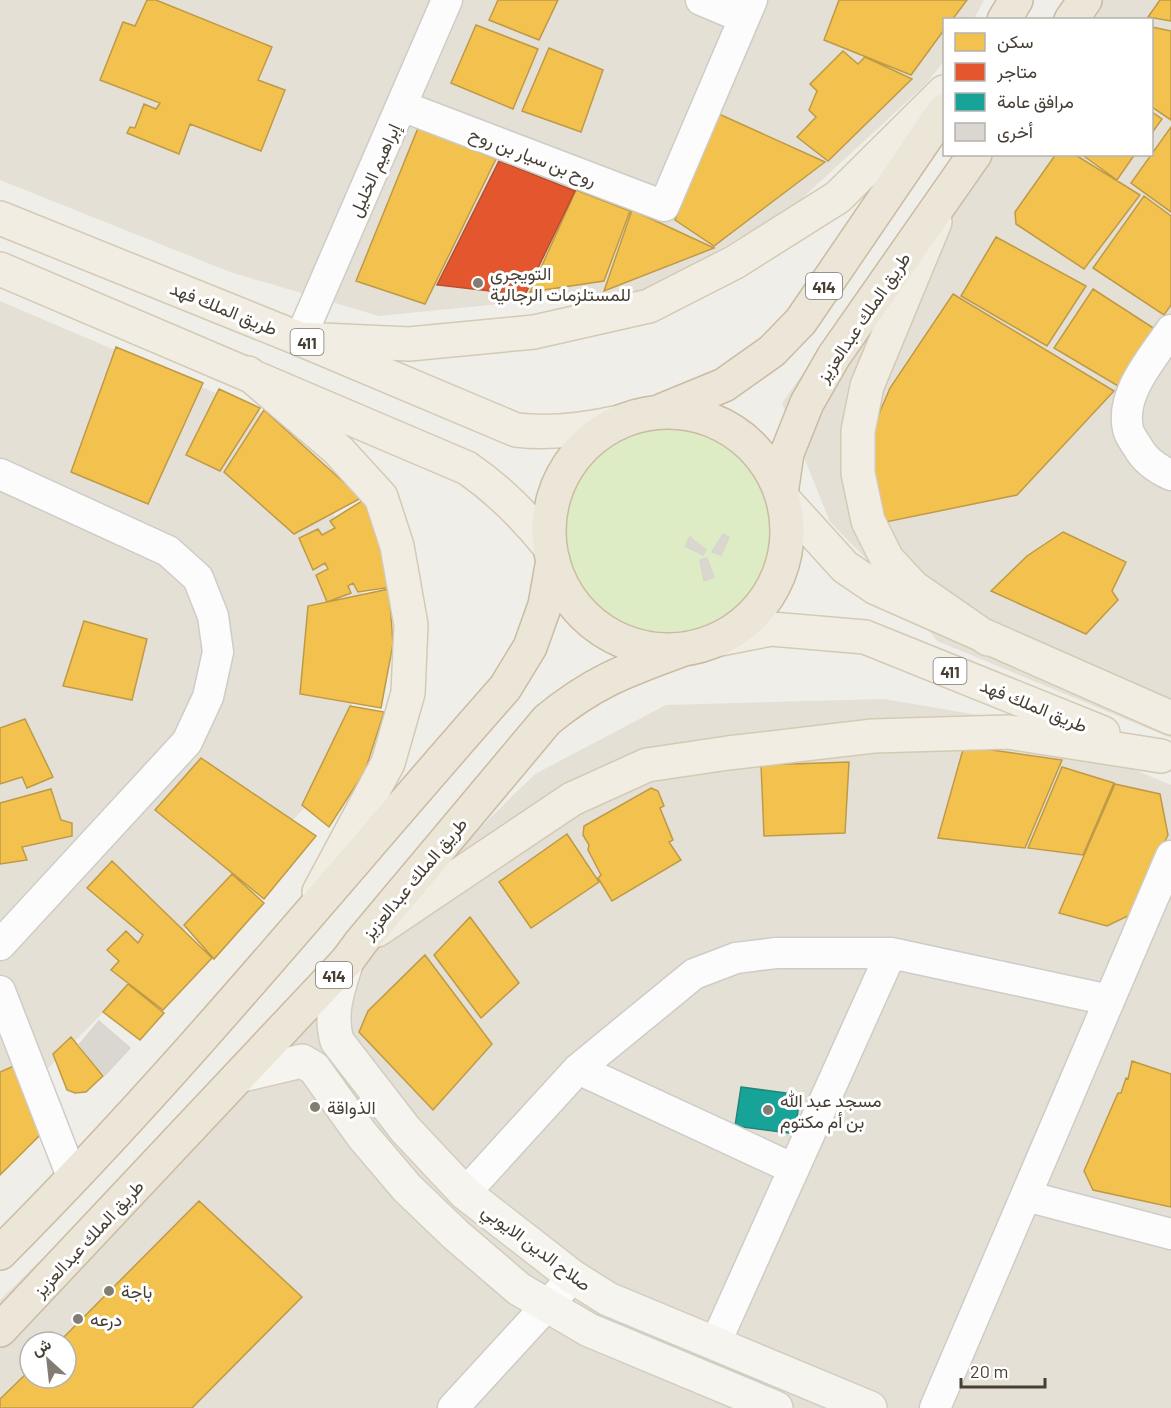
<svg xmlns="http://www.w3.org/2000/svg" width="1171" height="1408" viewBox="0 0 1171 1408" font-family="Barlow,Vazirmatn,sans-serif">
<style>
.residential{fill:#e5e0d5;fill-rule:evenodd}
.green{fill:#deecc6}
.homes{fill:#f2c14e;stroke:#bf9a46;stroke-width:1.5}
.shops{fill:#e4572e;stroke:#b55030;stroke-width:1.5}
.public{fill:#17a398;stroke:#25857a;stroke-width:1.5}
.building{fill:#dad7d1;stroke:#d9d5ce;stroke-width:1.5}
.lines{fill:none;stroke-linecap:round;stroke-linejoin:round}
.street-casing{stroke:#ceccc6;stroke-width:33}
.secondary-casing{stroke:#d2cdc0;stroke-width:36}
.primary-casing{stroke:#d4cab4;stroke-width:36}
.highway-casing{stroke:#cabba2;stroke-width:36}
.street{stroke:#fdfcfc;stroke-width:30}
.secondary{stroke:#f6f4ee;stroke-width:33}
.primary{stroke:#f1ede3;stroke-width:33}
.highway{stroke:#ece6d8;stroke-width:33}
.poi-dot{fill:#827c73;stroke:#fff;stroke-width:2}
.labels{text-anchor:middle;dominant-baseline:central;stroke-width:6;stroke-linejoin:round;paint-order:stroke}
.shield{fill:#fff;stroke:#7e7971;stroke-width:1.5}
.shield-label{font-size:16px;font-weight:bold;fill:#473f34}
.street-label{font-size:18px;fill:#473f34;stroke:#fff}
.poi-label{font-size:18px;fill:#473f34;stroke:#fff;text-anchor:start}
</style>
<rect width="100%" height="100%" fill="#f0eee8"/>
<path class="residential" d="M0,0H984L974,19L944,20V61L926,84L795,205L652,289L379,316L230,272L0,180Z
M1067,0H1171V738L937,641L891,584L830,522L782,403L958,155L1152,154V20L1054,19Z
M0,301L288,424L365,576L346,766L0,1117Z
M884,699L1020,722L1171,785V1408H0V1300L535,774L666,705ZM30,1342H66V1378H30Z"/>
<path class="green" d="M655,419C675,422 698,423 716,433C763,458 787,526 765,574C749,609 733,622 696,633C634,652 583,616 566,556C562,542 557,526 560,511C565,493 573,478 584,463C593,450 608,433 624,427C633,423 645,422 655,419Z"/>
<path class="homes" d="M147,0H156L272,47L258,80L285,90L261,151L190,124L179,154L127,133L130,127L135,128L144,104L156,109L160,103L100,80L123,22L135,26Z
M498,0H558L539,40L489,20Z
M839,0H967L952,20H944V30L911,75L824,40Z
M1160,0H1171V21L1148,17Z
M476,25L538,49L513,109L451,83Z
M1152,27L1171,31V120L1152,107Z
M549,48L603,70L581,132L522,111Z
M843,51L858,64L865,57L912,79L828,161L797,137L816,117L809,110L817,91L810,84Z
M1152,112L1162,119L1152,133Z
M719,114L825,162L714,246L675,220Z
M1171,127V212L1131,183Z
M418,128L496,159L425,304L356,281Z
M1056,154H1074L1140,195L1084,269L1016,224L1015,212Z
M1081,154H1135L1117,180Z
M576,190L630,211L604,281L530,292Z
M1144,196L1171,216V305L1164,315L1093,268Z
M632,210L714,248L604,291Z
M996,237L1086,286L1047,346L961,296Z
M1093,289L1158,331L1118,386L1054,348Z
M953,294L1114,391L1017,495L886,522L873,485L870,435L890,388Z
M116,347L203,383L148,504L71,472Z
M219,389L260,408L220,471L186,455Z
M264,410L361,498L294,534L224,472Z
M365,499L399,586L358,592L353,583L348,586L351,593L327,602L316,575L328,569L325,563L313,570L299,538L318,529L322,535L335,528L330,521Z
M1063,532L1126,562L1112,591L1118,600L1086,634L991,591L1027,556Z
M389,589L393,644L381,708L300,694L308,606Z
M84,621L147,639L132,700L63,686Z
M350,706L384,712L365,771L329,827L302,805Z
M25,719L53,777L27,788L22,777L0,784V728Z
M964,746L1062,760L1025,848L938,838Z
M201,758L316,836L264,899L155,810Z
M849,762L845,833L764,836L761,765Z
M1062,767L1114,783L1083,855L1028,848Z
M1115,784L1160,794L1168,835L1130,915L1107,926L1059,913Z
M651,788L658,791L664,806L660,808L673,840L669,842L681,860L612,901L598,878L601,875L588,850L589,845L583,835L584,826Z
M51,789L61,820L72,823V836L22,847L27,860L0,864V803Z
M567,834L599,882L531,928L499,882Z
M112,861L212,958L163,1010L111,970L119,961L107,950L126,931L138,943L143,935L87,888Z
M232,874L264,903L214,959L184,925Z
M470,917L519,983L481,1018L434,955Z
M425,955L492,1044L433,1110L359,1032L368,1011Z
M128,984L164,1013L140,1040L103,1012Z
M71,1037L103,1076L86,1092L75,1093L67,1090L53,1054Z
M1132,1061L1171,1074V1207L1093,1190L1084,1171L1118,1093H1121L1126,1078L1128,1079Z
M16,1065L43,1132L0,1175V1072Z
M199,1201L302,1297L192,1408H0V1399L30,1370V1378H66V1342H59Z"/>
<path class="shops" d="M499,161L575,191L525,295L437,285Z"/>
<path class="public" d="M741,1087L800,1095L795,1134L735,1126Z"/>
<path class="building" d="M723,534L729,537L721,555L712,552Z
M690,537L706,550L703,555L685,546Z
M707,558L714,577L704,581L700,560Z
M99,1021L130,1048L105,1075L79,1045Z"/>
<g class="lines">
<defs>
<path id="street" d="M701,0L744,18
M402,106L664,206L752,0
M1171,330C1153,358 1120,393 1128,429C1129,435 1134,441 1137,446C1144,459 1157,469 1171,475
M300,339L447,0
M0,474L168,551L198,578L213,616L218,652L208,697L187,742L0,945
M0,991L73,1179
M578,1069L794,1169
M465,1193L578,1069L694,974L736,958L776,953H891L1109,1000
M1026,1196L1171,1234
M715,1344L891,953
M453,1408L573,1277
M935,1408L1171,856"/>
<path id="secondary" d="M347,961C338,989 329,1012 337,1041L405,1129L465,1193L573,1277L608,1299L870,1408
M242,1075L302,1061L314,1068L362,1135L407,1188L456,1235L519,1289L589,1330L776,1408"/>
<path id="primary" d="M0,218L300,339L516,430C552,434 584,430 619,422
M935,222L867,386L858,431V473L868,521L887,559L913,587L988,639
M0,269L467,468C499,490 524,515 549,546
M300,339L409,344L534,332L649,306L735,262L838,197L944,92
M248,373L338,450L381,497L397,546L411,625L408,693L388,763L319,892
M784,500L845,567L876,588L1171,718
M720,639L771,629L865,637L1103,733
M377,930L572,799L647,765L728,753L873,736L1008,732L1161,756"/>
<path id="highway" d="M1004,20L1016,0
M1071,20L1085,0
M663,410L724,385L772,351L801,321L944,111
M549 531a119 119 0 1 1 238 0a119 119 0 1 1-238 0Z
M781,494L787,453L807,403L834,356L975,154
M0,1253C179,1074 338,877 505,688L530,647L545,605L553,560
M0,1330L347,961L361,942L547,720C594,681 627,670 684,649"/>
</defs>
<use href="#street" class="street-casing"/>
<use href="#secondary" class="secondary-casing"/>
<use href="#primary" class="primary-casing"/>
<use href="#highway" class="highway-casing"/>
<use href="#street" class="street"/>
<use href="#secondary" class="secondary"/>
<use href="#primary" class="primary"/>
<use href="#highway" class="highway"/>
</g>
<g class="poi-dot">
<circle cx="478" cy="283" r="6"/>
<circle cx="315" cy="1107" r="6"/>
<circle cx="768" cy="1110" r="6"/>
<circle cx="109" cy="1291" r="6"/>
<circle cx="78" cy="1319" r="6"/>
</g>
<g class="labels">
<g class="shield">
<rect x="806" y="273" width="36" height="26" rx="4.5"/>
<rect x="290.5" y="329" width="33" height="26" rx="4.5"/>
<rect x="933.5" y="658" width="33" height="26" rx="4.5"/>
<rect x="316" y="962" width="36" height="26" rx="4.5"/>
</g>
<g class="shield-label">
<text x="824" y="286">414</text>
<text x="307" y="342">411</text>
<text x="950" y="671">411</text>
<text x="334" y="975">414</text>
</g>
<g class="street-label">
<text transform="translate(533 156) rotate(21)">روح بن سيار بن روح</text>
<text transform="translate(374 170) rotate(-66)">إبراهيم الخليل</text>
<text transform="translate(224 308) rotate(22)">طريق الملك فهد</text>
<text transform="translate(863 317) rotate(-56)">طريق الملك عبدالعزيز</text>
<text transform="translate(1034 705) rotate(22)">طريق الملك فهد</text>
<text transform="translate(414 878) rotate(-50)">طريق الملك عبدالعزيز</text>
<text transform="translate(88 1238) rotate(-47)">طريق الملك عبدالعزيز</text>
<text transform="translate(537 1247) rotate(37)">صلاح الدين الايوبي</text>
</g>
<g class="poi-label">
<text x="490" y="273">التويجري<tspan x="490" dy="21">للمستلزمات الرجالية</tspan></text>
<text x="780" y="1100">مسجد عبد الله<tspan x="780" dy="21">بن أم مكتوم</tspan></text>
<text x="327" y="1107">الذواقة</text>
<text x="121" y="1291">باجة</text>
<text x="90" y="1319">درعه</text>
</g>
</g>
<rect x="943" y="18" width="210" height="138" fill="#ffffff" stroke="#b5b2ae" stroke-width="1.5"/>
<rect x="955" y="33" width="30" height="18" fill="#f2c14e" stroke="#b5b2ae" stroke-width="1.5"/>
<text x="997" y="48" font-size="18" fill="#473f34">سكن</text>
<rect x="955" y="63" width="30" height="18" fill="#e4572e" stroke="#b5b2ae" stroke-width="1.5"/>
<text x="997" y="78" font-size="18" fill="#473f34">متاجر</text>
<rect x="955" y="93" width="30" height="18" fill="#17a398" stroke="#b5b2ae" stroke-width="1.5"/>
<text x="997" y="108" font-size="18" fill="#473f34">مرافق عامة</text>
<rect x="955" y="123" width="30" height="18" fill="#dad7d1" stroke="#b5b2ae" stroke-width="1.5"/>
<text x="997" y="138" font-size="18" fill="#473f34">أخرى</text>
<g transform="translate(48 1360) rotate(333)"><circle r="28" fill="#ffffff" stroke="#b5b2ae" stroke-width="1.5"/>
<path d="M0-4.5L10 22L0 15L-10 22Z" fill="#827c73"/>
<text y="-9" font-size="16" font-weight="bold" text-anchor="middle" fill="#473f34">ش</text>
</g>
<path d="M961 1378v9h84v-9" fill="none" stroke="#473f34" stroke-width="3"/>
<text x="970" y="1378" font-size="18" fill="#473f34" stroke="#ffffff" stroke-width="4.5" paint-order="stroke">20 m</text>
</svg>
